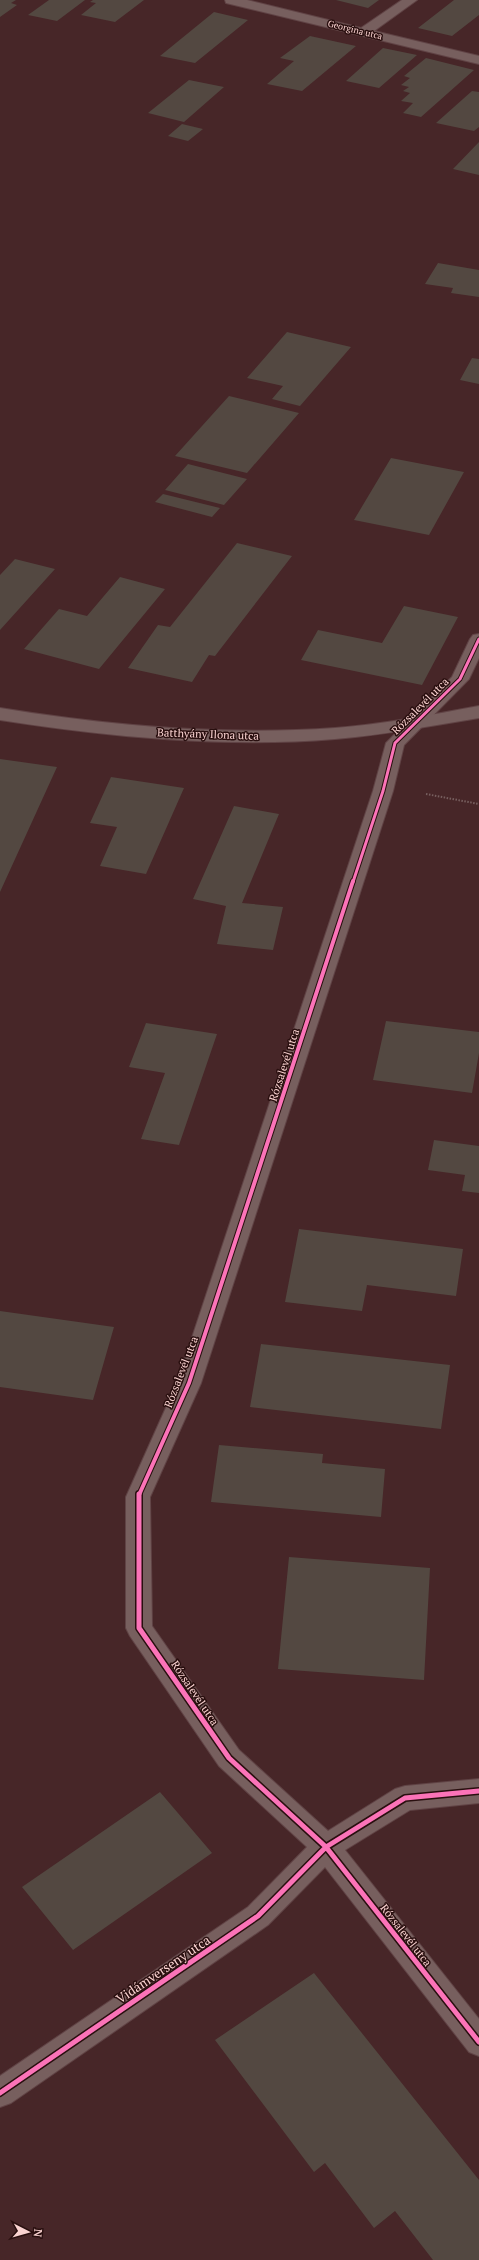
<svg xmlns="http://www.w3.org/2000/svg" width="479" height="2260" viewBox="0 0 479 2260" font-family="'PT Serif',serif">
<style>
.building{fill:#534841}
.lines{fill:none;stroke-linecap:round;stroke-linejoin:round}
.minor-casing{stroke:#604345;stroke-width:2}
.tertiary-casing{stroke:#604345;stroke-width:2}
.path{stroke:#775f5f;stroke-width:2;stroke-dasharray:1.5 1.5;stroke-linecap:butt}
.minor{fill:#775f5e;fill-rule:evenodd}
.tertiary{fill:#775f5e;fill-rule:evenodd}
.cycleway-far2-casing{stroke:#290f0f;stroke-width:5}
.cycleway-far1-casing{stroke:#290f0f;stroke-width:6}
.cycleway-casing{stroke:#290f0f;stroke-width:8}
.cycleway-far2{stroke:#fb73b8;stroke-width:3}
.cycleway-far1{stroke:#fb73b8;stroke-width:4}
.cycleway{stroke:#fb73b8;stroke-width:5}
.labels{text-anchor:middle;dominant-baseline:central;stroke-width:3;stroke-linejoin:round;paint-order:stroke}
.far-street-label{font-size:9px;fill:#fad3d1;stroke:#290f0f}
.street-label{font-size:11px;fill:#fad3d1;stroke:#290f0f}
.near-street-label{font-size:13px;fill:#fad3d1;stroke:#290f0f}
</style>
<rect width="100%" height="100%" fill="#472628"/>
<path class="building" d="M0,0H16L11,3L17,5L0,17Z
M49,0H85L57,21L28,15Z
M93,0H144L115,22L81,15L96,3L90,2Z
M336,0H379L368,8Z
M454,0H479V15L452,36L418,28Z
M214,12L248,20L195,63L160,56Z
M310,36L356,46L302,91L267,84L294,61L280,58Z
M383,48L417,55L379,88L346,81Z
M426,58L474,70L421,117L403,113L413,103L401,101L410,93L403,91L409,87L401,85L410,78L404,76Z
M189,80L224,87L184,122L148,113Z
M472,91L479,92V127L474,131L436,123Z
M182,124L203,129L188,141L168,136Z
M479,142V175L453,169Z
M438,263L479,270V297L451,293L453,288L425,284Z
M287,332L351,347L300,406L272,399L283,386L247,378Z
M472,358L479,359V384L460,380Z
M229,396L299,413L247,473L175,456Z
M391,458L464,472L429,535L354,520Z
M188,464L247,479L224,505L165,490Z
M163,494L220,508L212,517L155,502Z
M237,543L292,556L215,656L209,655L192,682L128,668L158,625L170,627Z
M15,559L55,569L0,630V575Z
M120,577L165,589L99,669L24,649L59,609L87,616Z
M404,606L458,617L422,685L301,660L318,630L382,643Z
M0,759L57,767L0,892Z
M111,777L184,788L146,874L100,866L117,827L90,823Z
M234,806L279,814L242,903L283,907L273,950L217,944L226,906L193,899Z
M386,1021L479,1032V1053L472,1093L373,1080Z
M146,1023L217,1034L179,1145L141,1139L165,1073L129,1067Z
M434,1140L479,1146V1193L462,1191L465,1175L428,1170Z
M299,1229L463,1249L456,1296L367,1285L362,1311L285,1302Z
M0,1311L114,1327L93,1400L0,1387Z
M261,1344L450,1365L441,1429L250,1407Z
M219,1445L323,1454L322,1463L385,1469L381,1517L211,1502Z
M289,1557L430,1568L424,1680L278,1669Z
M160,1792L212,1853L73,1950L22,1887Z
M314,1973L479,2180V2260H433L395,2211L374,2228L325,2163L314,2172L215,2040Z"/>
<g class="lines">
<defs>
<path id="minor" d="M225,0H247L361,28L402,0H417L374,31L479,56V64L226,3Z
M479,634V658L469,679L404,745L393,791L201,1383L150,1497L152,1626L239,1750L328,1831L395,1789L405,1786L479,1779V1803L410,1810L345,1850L479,2019V2056L469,2052L325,1867L268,1925L11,2103L0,2107V2076L248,1907L307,1847L219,1766L130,1636L126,1628V1497L177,1383L373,791L386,743L452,677L470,639L473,635Z"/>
<path id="tertiary" d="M479,706V718C431,726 383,735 335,739C224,748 110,737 0,720V708C110,726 224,736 335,728C383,724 431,715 479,706Z"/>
</defs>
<use href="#minor" class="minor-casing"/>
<use href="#tertiary" class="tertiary-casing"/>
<path class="path" d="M426,794L479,804"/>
<use href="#minor" class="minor"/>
<use href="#tertiary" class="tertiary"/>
<defs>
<path id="cycleway-far2" d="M353,882L383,791L395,743L460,679L479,639"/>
<path id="cycleway-far1" d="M139,1495L189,1383L353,881"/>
<path id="cycleway" d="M139,1494V1628L229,1758L326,1847L479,2042
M0,2093L258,1916L326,1847L405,1798L479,1791"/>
</defs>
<use href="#cycleway-far2" class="cycleway-far2-casing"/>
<use href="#cycleway-far1" class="cycleway-far1-casing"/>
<use href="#cycleway" class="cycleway-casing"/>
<use href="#cycleway-far2" class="cycleway-far2"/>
<use href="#cycleway-far1" class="cycleway-far1"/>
<use href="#cycleway" class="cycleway"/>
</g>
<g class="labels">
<g class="far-street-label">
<text transform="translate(355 30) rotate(14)">Georgina utca</text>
</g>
<g class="street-label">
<text transform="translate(420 706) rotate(-45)">Rózsalevél utca</text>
<text transform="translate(208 734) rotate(2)">Batthyány Ilona utca</text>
<text transform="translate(284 1065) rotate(-72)">Rózsalevél utca</text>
<text transform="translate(181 1372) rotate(-69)">Rózsalevél utca</text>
<text transform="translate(195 1693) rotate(56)">Rózsalevél utca</text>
<text transform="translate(406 1935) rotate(52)">Rózsalevél utca</text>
</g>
<g class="near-street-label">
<text transform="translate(163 1969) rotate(-34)">Vidámverseny utca</text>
</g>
</g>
<g transform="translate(28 2232) rotate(96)" stroke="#290f0f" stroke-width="3" paint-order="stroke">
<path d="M0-3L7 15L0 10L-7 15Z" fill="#fad3d1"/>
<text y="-6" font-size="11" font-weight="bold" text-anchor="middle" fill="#fad3d1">N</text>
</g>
</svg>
